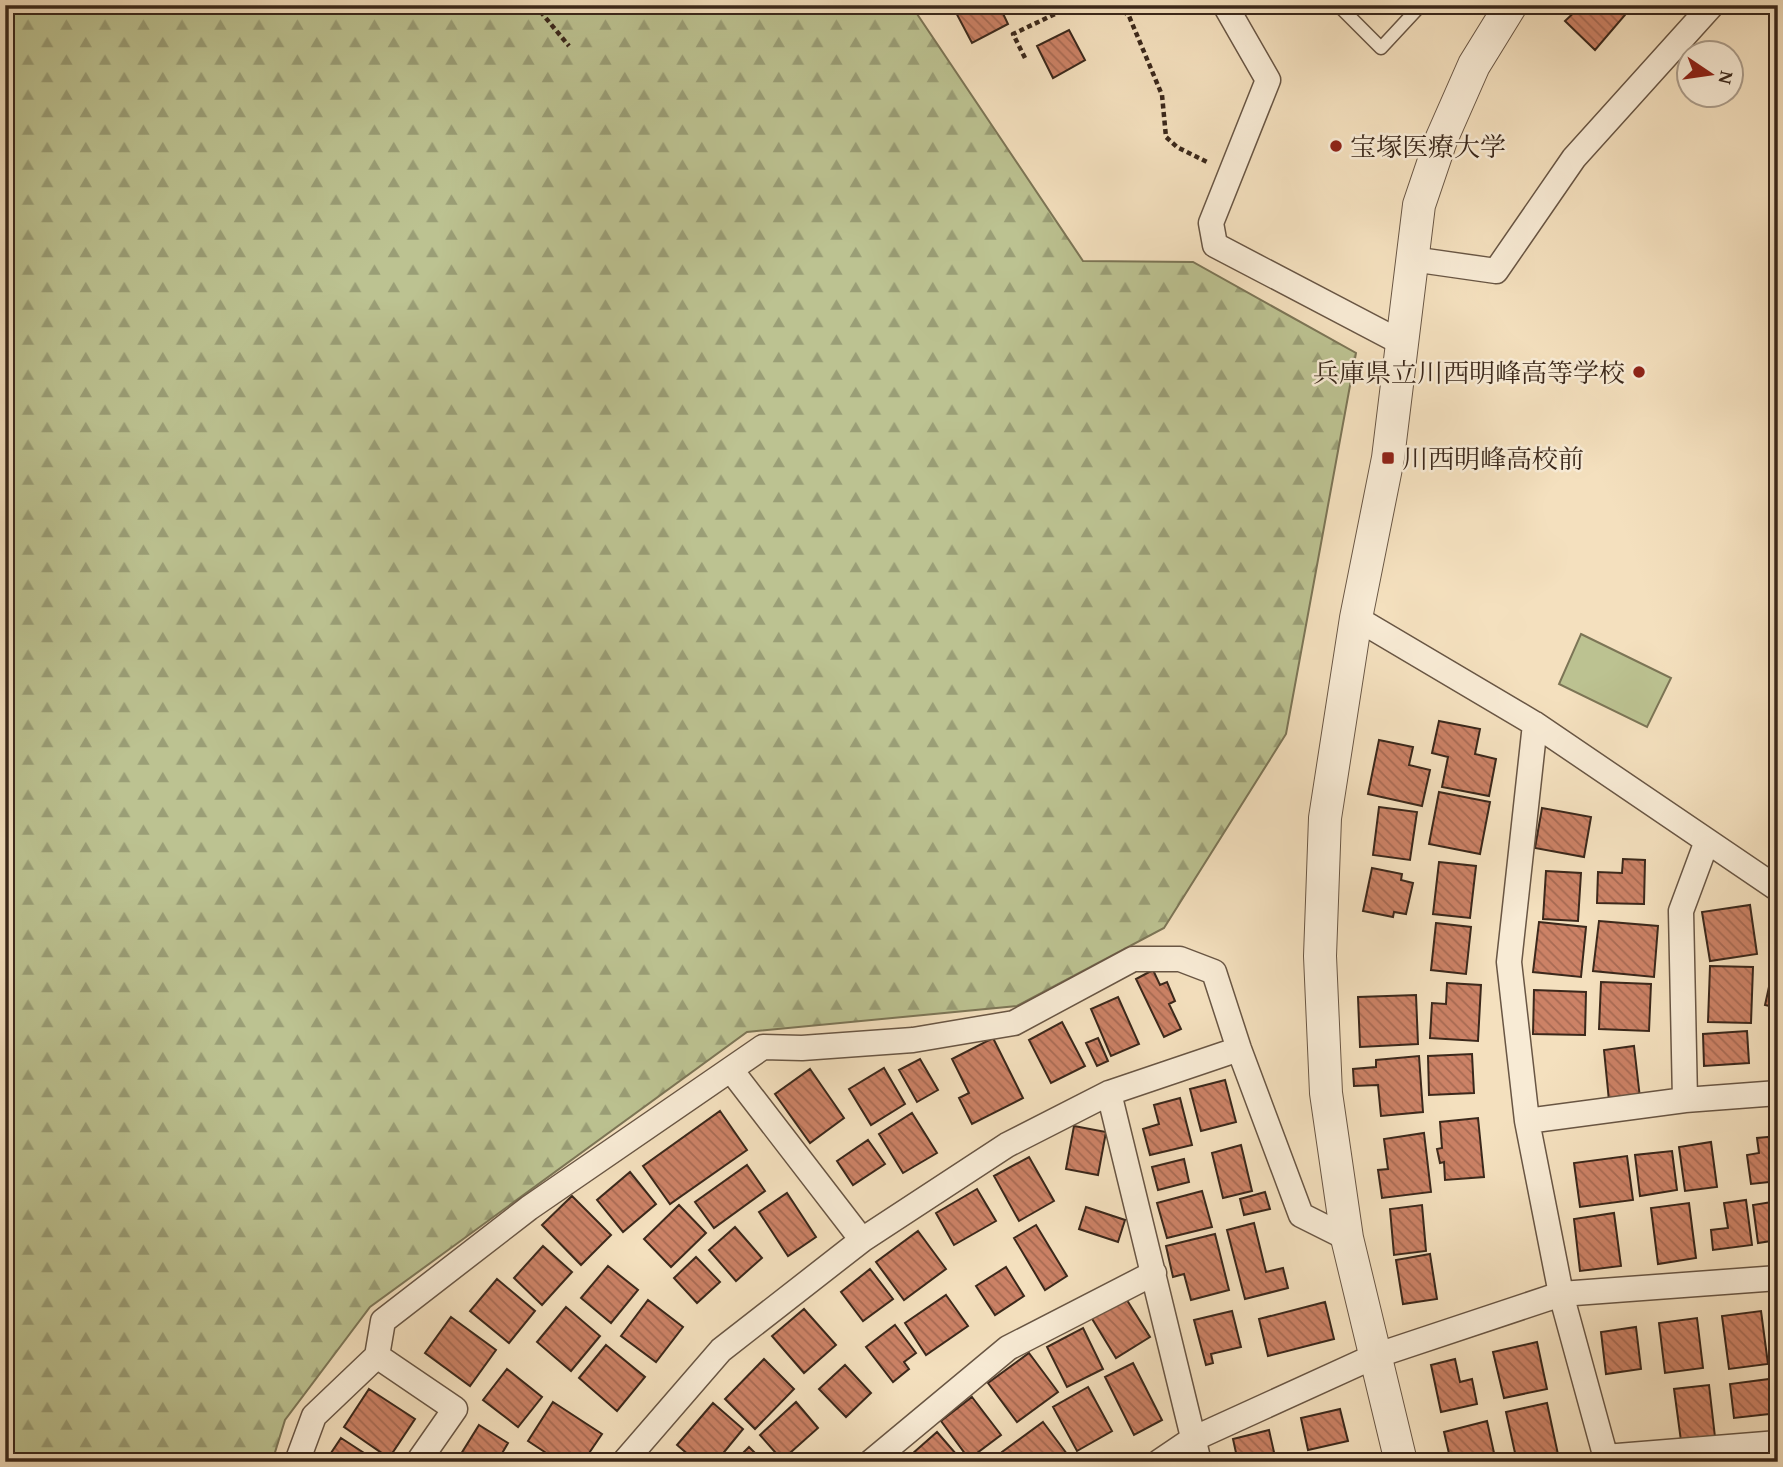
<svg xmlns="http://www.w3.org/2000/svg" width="1783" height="1467" viewBox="0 0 1783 1467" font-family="'Gentium Book Plus','Noto Serif JP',serif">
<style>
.forest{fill:url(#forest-firs);stroke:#7c7556;stroke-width:2}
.garden{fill:#bcc291;stroke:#7c7556;stroke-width:2}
.building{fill:url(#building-back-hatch);stroke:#3b281b;stroke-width:2}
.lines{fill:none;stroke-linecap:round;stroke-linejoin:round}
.service-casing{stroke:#695644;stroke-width:15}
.minor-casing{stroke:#695644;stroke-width:27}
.tertiary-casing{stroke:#695644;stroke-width:34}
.path{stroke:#3b281b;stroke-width:4.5;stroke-dasharray:5 3.5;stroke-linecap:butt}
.service{stroke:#f8ebd5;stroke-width:12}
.minor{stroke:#f8ebd5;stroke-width:24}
.tertiary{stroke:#f8ebd5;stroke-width:32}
.poi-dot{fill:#8f2418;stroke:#f8ebd5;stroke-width:2.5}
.labels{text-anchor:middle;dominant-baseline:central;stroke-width:5;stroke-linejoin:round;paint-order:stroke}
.poi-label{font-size:26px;fill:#3b281b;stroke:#f8ebd5;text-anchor:start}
</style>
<defs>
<pattern id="forest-firs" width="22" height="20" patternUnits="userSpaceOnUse" patternTransform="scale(1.75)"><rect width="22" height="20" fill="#bcc291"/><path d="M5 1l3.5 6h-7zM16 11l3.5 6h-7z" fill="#9a9e76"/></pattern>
<pattern id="building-back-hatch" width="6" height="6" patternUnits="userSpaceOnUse" patternTransform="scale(1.75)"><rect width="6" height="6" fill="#cc8266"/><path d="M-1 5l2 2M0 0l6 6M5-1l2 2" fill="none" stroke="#a76a53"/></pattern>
</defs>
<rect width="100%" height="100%" fill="#f4e0be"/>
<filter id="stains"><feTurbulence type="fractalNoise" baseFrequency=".00286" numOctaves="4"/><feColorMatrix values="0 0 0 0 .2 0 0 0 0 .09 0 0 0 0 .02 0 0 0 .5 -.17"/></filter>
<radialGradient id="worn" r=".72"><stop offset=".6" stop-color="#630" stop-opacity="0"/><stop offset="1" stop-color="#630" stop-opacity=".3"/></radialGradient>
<path class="forest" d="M5,5H911L1083,261L1193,262L1356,353L1286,734L1164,928L1017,1006L747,1032L370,1307L285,1420L272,1462H5Z"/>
<path class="garden" d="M1581,634L1671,678L1647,727L1559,684Z"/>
<path class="building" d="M952,5H999L1008,24L972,43Z
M1582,5H1612L1625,15L1595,50L1565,21Z
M1069,30L1085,60L1053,78L1037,46Z
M1439,721L1480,729L1475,754L1496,759L1489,796L1442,787L1448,757L1432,753Z
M1379,740L1413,747L1409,765L1430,770L1422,806L1368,794Z
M1439,792L1490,802L1480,854L1429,844Z
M1379,807L1417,812L1410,860L1373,855Z
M1542,808L1591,817L1584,857L1535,848Z
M1623,859L1645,860L1644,904L1597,903L1598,872L1622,873Z
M1439,862L1476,866L1470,918L1433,914Z
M1372,868L1402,874L1401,880L1413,883L1406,914L1394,912L1393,917L1363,911Z
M1546,871L1581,873L1578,921L1543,919Z
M1750,905L1757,954L1710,961L1702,912Z
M1599,921L1658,926L1654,977L1593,971Z
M1539,922L1586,927L1581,977L1533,972Z
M1436,923L1471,927L1466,974L1431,970Z
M1778,946V1008L1765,1005Z
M1710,966L1753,967L1751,1023L1708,1022Z
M1153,970L1160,985L1167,982L1175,1001L1169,1004L1181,1029L1164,1037L1136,979Z
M1601,982L1651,984L1649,1031L1599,1029Z
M1447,983L1481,985L1478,1041L1430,1038L1432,1003L1446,1004Z
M1534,990L1586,992L1585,1035L1533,1034Z
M1416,995L1418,1044L1360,1047L1358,997Z
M1118,997L1139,1044L1111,1056L1091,1009Z
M1062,1022L1085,1066L1051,1083L1029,1040Z
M1747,1031L1749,1063L1704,1066L1703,1034Z
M993,1038L1023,1098L972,1124L959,1098L969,1093L952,1059Z
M1098,1038L1108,1061L1097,1066L1086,1043Z
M1634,1046L1640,1098L1609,1101L1604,1050Z
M1472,1054L1474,1093L1429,1095L1428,1056Z
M1419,1056L1423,1112L1381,1116L1378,1085L1354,1086L1353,1069L1376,1067V1060Z
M920,1059L938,1090L917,1102L899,1070Z
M884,1068L905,1104L871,1125L849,1089Z
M810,1069L844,1118L810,1143L775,1094Z
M1225,1080L1236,1122L1201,1131L1190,1089Z
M1180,1098L1192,1145L1150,1155L1143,1129L1159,1124L1154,1105Z
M720,1111L747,1150L670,1204L643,1166Z
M912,1113L937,1153L903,1173L879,1134Z
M1478,1118L1484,1177L1445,1180L1444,1162L1440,1163L1437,1149L1442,1148L1440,1122Z
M1074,1126L1106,1132L1098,1175L1066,1169Z
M1424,1133L1431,1192L1382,1198L1378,1170L1388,1169L1384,1139Z
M1778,1136V1181L1751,1184L1747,1155L1759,1153L1757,1138Z
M868,1140L885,1164L853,1185L837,1161Z
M1711,1142L1717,1187L1685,1191L1679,1147Z
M1241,1145L1252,1191L1223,1198L1212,1153Z
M1672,1151L1677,1190L1640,1196L1635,1155Z
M1627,1156L1633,1200L1580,1207L1574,1163Z
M1029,1157L1054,1201L1019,1221L994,1176Z
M1184,1159L1189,1182L1158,1190L1152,1167Z
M747,1165L765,1191L714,1228L695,1202Z
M630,1172L656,1204L623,1232L597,1200Z
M977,1189L996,1221L954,1245L936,1213Z
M1202,1191L1212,1227L1167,1238L1157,1203Z
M1265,1192L1270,1209L1244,1215L1240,1199Z
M787,1193L816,1237L788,1256L759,1212Z
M572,1196L611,1235L581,1265L542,1225Z
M1746,1200L1752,1245L1713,1250L1711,1230L1728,1228L1724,1203Z
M1778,1201V1240L1758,1243L1753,1205Z
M1689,1203L1696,1258L1658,1264L1651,1208Z
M679,1205L706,1233L671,1267L644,1239Z
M1422,1205L1426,1251L1394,1255L1390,1209Z
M1086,1207L1125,1220L1118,1242L1079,1229Z
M1614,1213L1621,1266L1580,1271L1574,1219Z
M1254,1223L1266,1272L1283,1268L1288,1288L1245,1299L1227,1230Z
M1036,1225L1067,1276L1045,1290L1014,1238Z
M735,1227L762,1258L736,1281L709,1250Z
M918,1231L946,1269L904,1300L876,1262Z
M1215,1234L1229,1290L1191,1300L1184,1274L1173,1277L1166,1246Z
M543,1246L572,1272L542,1305L514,1278Z
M1430,1254L1437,1299L1403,1304L1396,1260Z
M696,1257L720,1282L697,1303L674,1278Z
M608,1266L638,1290L611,1323L581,1298Z
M1006,1267L1024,1296L995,1315L976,1286Z
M870,1269L893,1299L863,1321L841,1292Z
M497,1279L535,1311L509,1343L470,1311Z
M946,1295L968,1326L926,1355L905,1323Z
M1125,1297L1150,1337L1116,1358L1091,1317Z
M648,1300L683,1327L656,1362L621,1336Z
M1325,1302L1334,1339L1268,1356L1259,1319Z
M566,1307L600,1336L571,1371L537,1342Z
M804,1309L836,1345L804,1373L772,1336Z
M1232,1311L1241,1347L1211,1354L1213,1363L1206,1365L1194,1320Z
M1761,1311L1768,1364L1729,1369L1722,1316Z
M451,1317L496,1350L470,1386L425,1353Z
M1697,1318L1703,1368L1665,1373L1659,1323Z
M895,1325L916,1353L904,1362L909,1369L893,1382L866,1347Z
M1636,1327L1641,1369L1606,1374L1601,1332Z
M1083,1328L1103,1369L1067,1387L1047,1347Z
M1537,1342L1547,1389L1504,1398L1493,1352Z
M606,1345L645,1377L617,1411L579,1378Z
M1029,1353L1058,1392L1017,1422L988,1383Z
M764,1359L794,1389L755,1429L725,1399Z
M1455,1359L1460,1382L1472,1379L1477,1404L1441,1412L1431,1365Z
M1133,1363L1162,1420L1134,1435L1105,1377Z
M845,1365L871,1393L846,1417L819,1389Z
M507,1369L542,1397L518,1427L483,1400Z
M1777,1378L1778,1413L1734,1418L1730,1384Z
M1709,1385L1715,1437L1681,1441L1674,1389Z
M1088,1387L1112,1431L1077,1451L1053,1407Z
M369,1389L415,1419L389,1458L344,1427Z
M972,1397L1001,1435L969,1459L941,1421Z
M553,1402L602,1434L583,1462H560L528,1441Z
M796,1402L818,1428L782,1460L760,1435Z
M713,1403L743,1429L716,1462H697L677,1445Z
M1547,1403L1559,1459L1548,1462H1517L1506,1412Z
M1340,1409L1348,1441L1308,1450L1301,1418Z
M1487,1421L1496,1462H1451L1444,1432Z
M1043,1422L1073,1462H1009L1002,1452Z
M479,1425L508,1443L497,1462H456Z
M1269,1430L1276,1461L1238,1462L1233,1439Z
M937,1432L963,1462H905L904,1461Z
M341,1438L378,1462H325Z
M749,1447L764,1462H734Z
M1327,1454L1329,1462H1293Z"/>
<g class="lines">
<defs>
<path id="service" d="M1338,5L1381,48L1421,5"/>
<path id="minor" d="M1225,5L1268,80L1211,223L1215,245L1402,343
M1412,259L1496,271L1574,158L1712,5
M1356,618L1535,724L1778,889
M1535,724L1509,962L1527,1121L1561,1294L1607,1462
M731,1070L862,1240
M1109,1093L1199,1462
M1685,1100L1681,911L1707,841
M1527,1121L1685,1100L1778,1093
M1605,1457L1778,1443
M297,1462L314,1416L377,1356
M418,1462L455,1409L377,1356L383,1321L529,1208L763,1047L802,1048L913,1040L1014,1023L1133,959H1180L1214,972L1239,1049L1301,1215L1347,1238
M624,1462L721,1350L862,1240L1007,1145L1109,1093L1239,1049
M871,1462L1008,1348L1154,1273
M1159,1462L1193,1439L1375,1356L1561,1294L1778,1278"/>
<path id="tertiary" d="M1401,1462L1347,1238L1326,1093L1320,956L1325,818L1356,618L1388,458L1419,205L1441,140L1474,65L1511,5"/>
</defs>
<use href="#service" class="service-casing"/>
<use href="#minor" class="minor-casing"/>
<use href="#tertiary" class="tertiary-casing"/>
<path class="path" d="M535,5L569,46
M1117,5L1129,16L1162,95L1166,137L1177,147L1207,162
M1025,58L1013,34L1074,5"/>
<use href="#service" class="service"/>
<use href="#minor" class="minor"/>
<use href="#tertiary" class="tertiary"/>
</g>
<g class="poi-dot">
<circle cx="1336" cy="146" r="7"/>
<circle cx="1639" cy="372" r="7"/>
<rect x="1381" y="451" width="14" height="14" rx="3.5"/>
</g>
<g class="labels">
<g class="poi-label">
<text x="1350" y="146">宝塚医療大学</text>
<text x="1625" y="372" text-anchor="end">兵庫県立川西明峰高等学校</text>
<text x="1402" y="458">川西明峰高校前</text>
</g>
</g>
<rect width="1783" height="1467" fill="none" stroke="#f4e0be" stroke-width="28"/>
<rect x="7" y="7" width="1769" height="1453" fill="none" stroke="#3b281b" stroke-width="3.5"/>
<rect x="14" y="14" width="1755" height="1439" fill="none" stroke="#3b281b" stroke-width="2"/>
<g transform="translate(1710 74) rotate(103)"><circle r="33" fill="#f8ebd5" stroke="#ac9d8b" stroke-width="2"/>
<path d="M0-5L12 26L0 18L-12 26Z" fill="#8f2418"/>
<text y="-10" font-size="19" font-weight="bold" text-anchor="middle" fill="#3b281b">N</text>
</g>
<rect width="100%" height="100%" filter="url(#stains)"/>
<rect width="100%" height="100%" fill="url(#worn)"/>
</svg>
